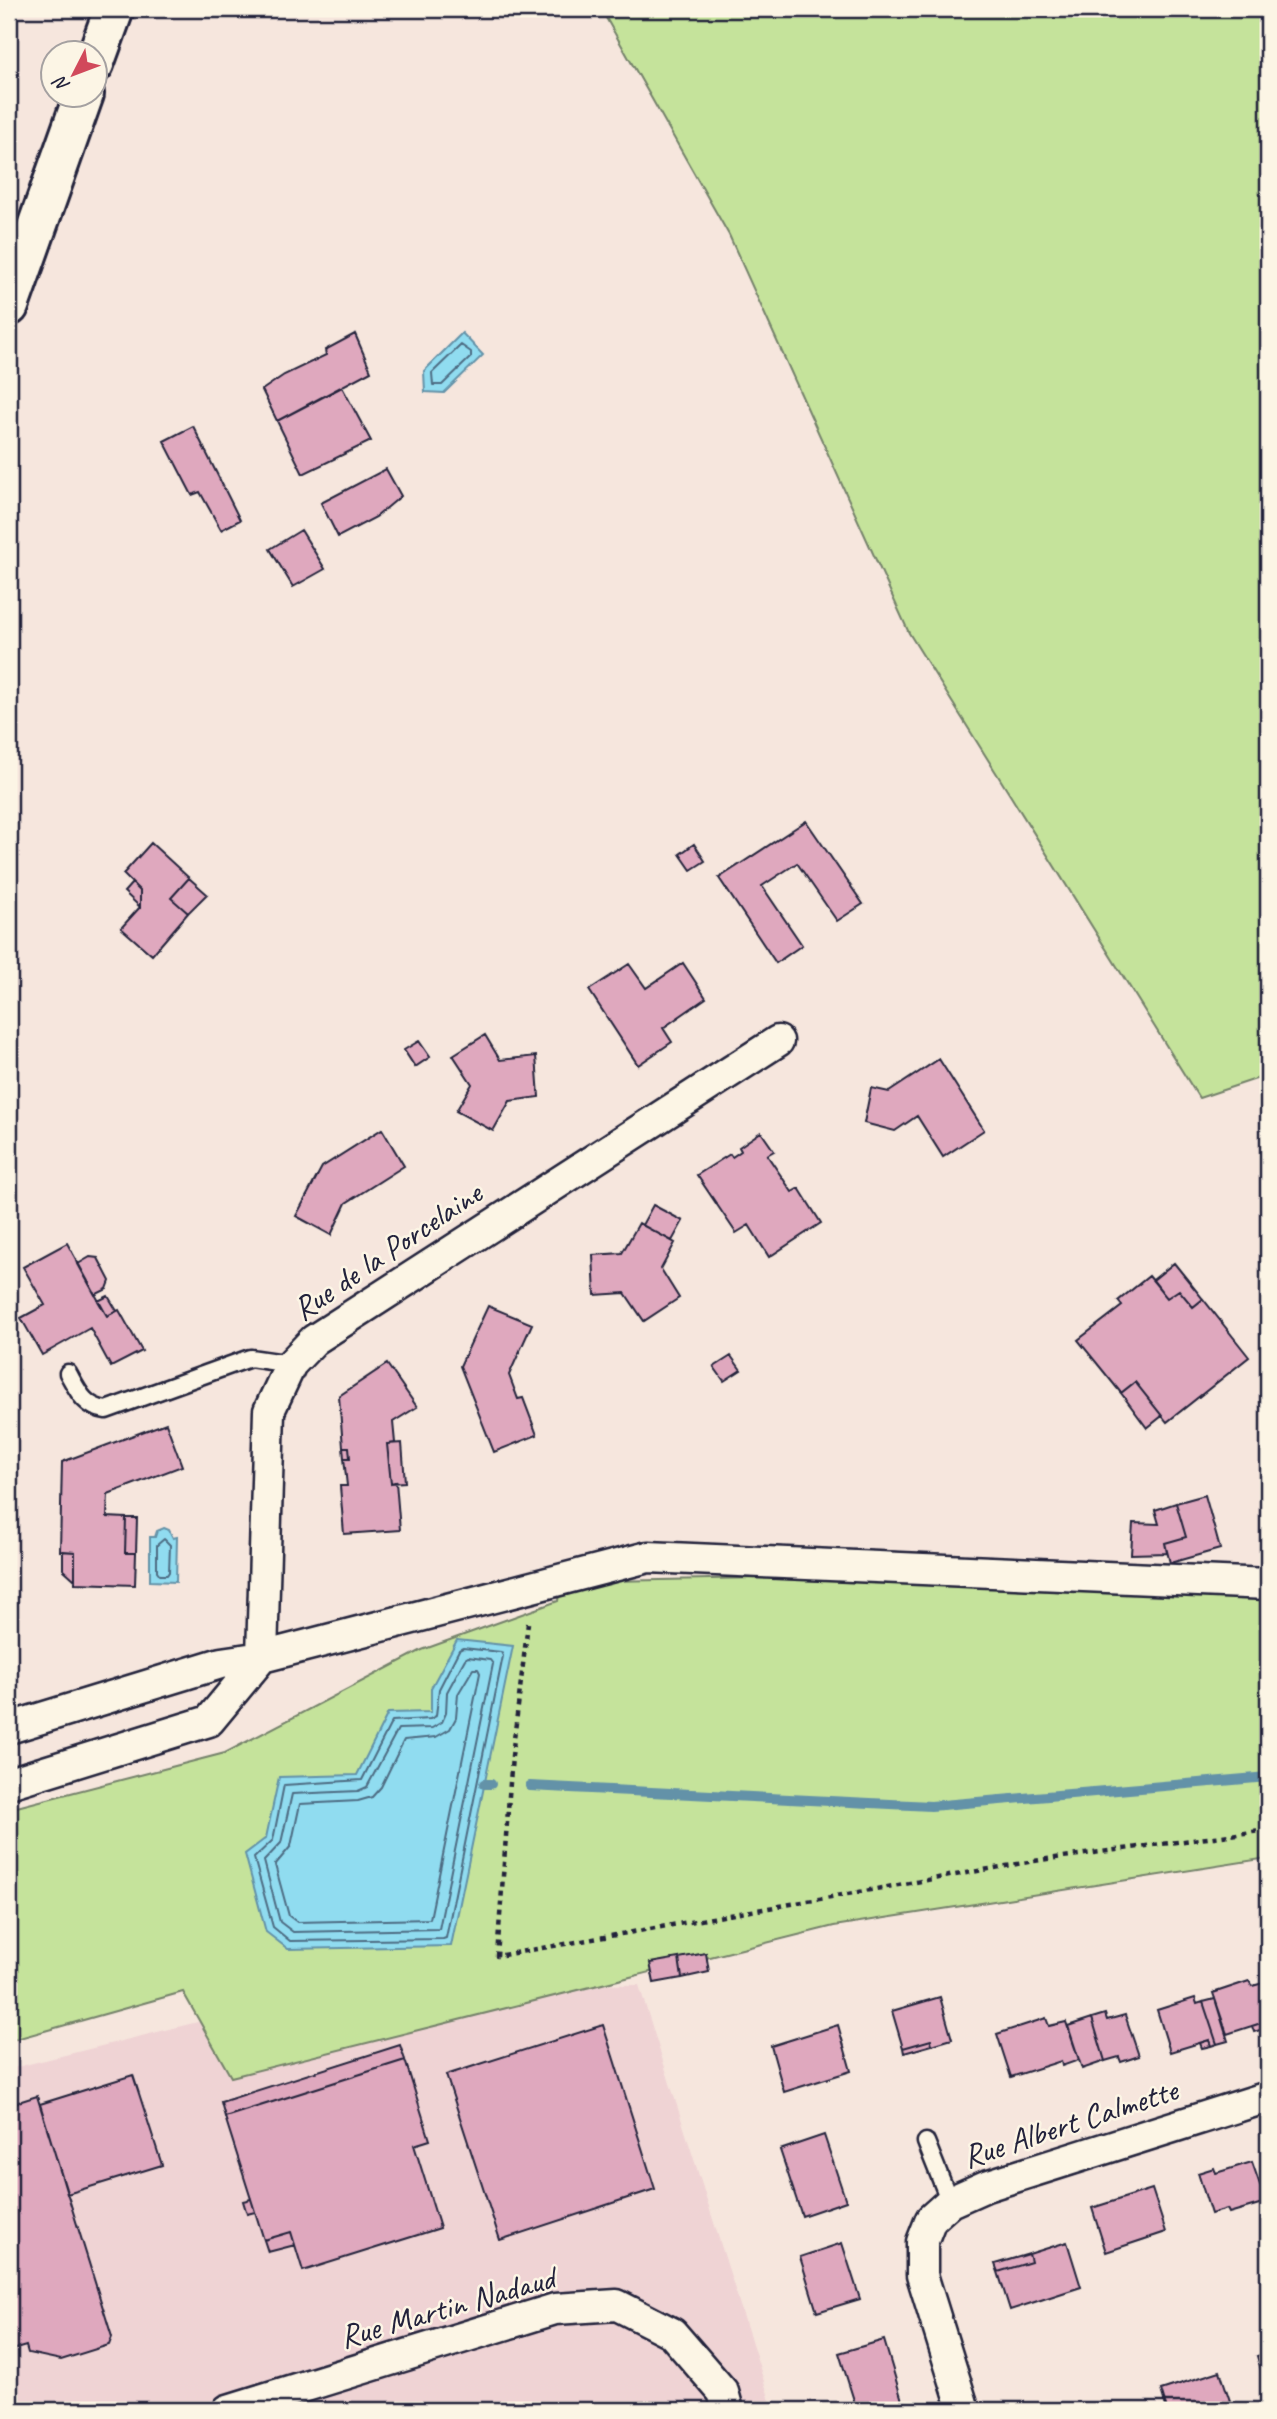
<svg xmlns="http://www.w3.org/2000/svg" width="1277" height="2419" viewBox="0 0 1277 2419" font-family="Caveat,sans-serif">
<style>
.built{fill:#efd3d4}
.green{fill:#c5e39b;stroke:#74826b;stroke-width:2}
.water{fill:#90dcf0;stroke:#6492a8;stroke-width:2}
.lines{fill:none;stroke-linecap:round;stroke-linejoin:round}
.shore{stroke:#4e6c83;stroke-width:2}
.stream{stroke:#6492a8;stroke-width:10}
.building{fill:#dfa8be;stroke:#22223b;stroke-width:2}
.service-casing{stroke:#22223b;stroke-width:21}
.minor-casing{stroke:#22223b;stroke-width:35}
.tertiary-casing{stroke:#22223b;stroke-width:44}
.path{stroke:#22223b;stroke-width:4.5;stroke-dasharray:5 5;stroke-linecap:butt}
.service{stroke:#fcf5e5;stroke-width:16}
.minor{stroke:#fcf5e5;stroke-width:30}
.tertiary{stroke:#fcf5e5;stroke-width:38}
.labels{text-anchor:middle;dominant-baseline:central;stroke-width:5;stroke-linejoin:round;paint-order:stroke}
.street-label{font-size:33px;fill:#22223b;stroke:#fcf5e5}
</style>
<rect width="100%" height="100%" fill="#f6e6dd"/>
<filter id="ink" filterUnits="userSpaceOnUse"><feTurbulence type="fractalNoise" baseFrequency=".0143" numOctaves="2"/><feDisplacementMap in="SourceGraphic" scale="14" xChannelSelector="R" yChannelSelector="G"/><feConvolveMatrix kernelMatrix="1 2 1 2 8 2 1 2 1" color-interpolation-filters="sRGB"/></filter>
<g filter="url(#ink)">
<path class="built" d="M358,1982L639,1985L773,2410H9V2069Z"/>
<path class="green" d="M601,9H1268V1075L1199,1098L909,633L729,235Z
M1268,1568V1858L834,1926L231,2077L183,1992L9,2041V1809L225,1753L422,1650L558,1601L561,1582Z"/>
<path class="water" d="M462,333L483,355L444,393L425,392L424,371Z
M164,1528L169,1530L173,1538L177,1537L176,1582L150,1581V1537H155L157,1531Z
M457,1640L513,1646L451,1946L288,1949L266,1932L245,1854L266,1838L279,1777L357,1775L388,1713L431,1712V1688Z"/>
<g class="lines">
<path class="shore" d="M461,345L471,352V357L442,385H433L432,373Z
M164,1539L170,1545L169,1572L167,1575H160L157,1571V1545Z
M463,1648L501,1652L503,1656L446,1938L443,1939L290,1941L273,1927L254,1858L273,1840L284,1785L362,1780L392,1721L430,1719L436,1716L439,1689L459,1650Z
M468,1657L490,1660L493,1664L439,1929L293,1932L280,1922L264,1861L281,1843L292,1794L358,1791L367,1787L398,1729L432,1728L442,1722L446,1713L447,1692L465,1659Z
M473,1669H478L480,1673L430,1919L297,1922L289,1916L275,1865L291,1846L300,1804L358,1801L372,1797L381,1787L404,1740L436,1737L450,1729L456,1718L458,1694Z"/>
<path class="stream" d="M484,1784H491
M530,1786L931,1806L1268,1777"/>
</g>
<path class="building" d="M355,334L371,371L277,421L262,390L284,375L326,355L325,350Z
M342,387L371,441L303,474L277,421Z
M193,426L240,520L221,530L200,492L192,495L164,441Z
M386,469L401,496L376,517L338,537L321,503Z
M301,530L325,569L293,587L270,549Z
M806,821L863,904L837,921L797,863L762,886L802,945L776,963L719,878Z
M151,843L189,878L171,898L188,913L152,955L121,928L140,907V891L123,874Z
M694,844L705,861L691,870L680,854Z
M189,878L207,894L188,913L171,898Z
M132,883L140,891V907L124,892Z
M683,963L706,998L663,1028L672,1042L638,1065L589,990L629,964L646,988Z
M485,1035L500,1060L536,1056L539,1097L510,1101L493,1131L456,1111L472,1084L453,1055Z
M419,1041L430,1057L415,1067L404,1050Z
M939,1059L984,1130L943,1157L917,1116L895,1131L864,1123L871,1088L889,1092Z
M382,1129L404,1166L346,1203L331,1235L296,1216L322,1167Z
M761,1132L774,1151L767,1155L792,1192L799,1188L821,1223L769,1257L749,1225L736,1233L697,1175L730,1154L732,1157L741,1151L739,1147Z
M653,1205L683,1221L672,1241L642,1225Z
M639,1223L675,1243L661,1269L679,1298L644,1321L625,1293L595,1295L593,1255L622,1253Z
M67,1243L107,1316L119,1310L142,1351L111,1367L90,1328L42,1355L21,1318L45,1305L23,1267Z
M90,1257L98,1258L110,1281L107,1289L95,1295L78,1264Z
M1174,1263L1203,1299L1193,1307L1179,1290L1167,1298L1153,1280Z
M1149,1276L1167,1298L1179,1290L1193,1307L1203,1299L1249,1357L1167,1422L1135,1382L1121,1393L1078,1340L1122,1306L1118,1301Z
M108,1296L117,1311L107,1316L98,1301Z
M488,1306L532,1324L509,1375L518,1399L523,1398L537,1435L494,1452L460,1366Z
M731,1356L741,1370L724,1381L714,1367Z
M387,1364L417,1407L393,1422L395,1443L387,1444L391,1483L396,1482L400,1530L344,1534L340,1486H347L344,1458H350L349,1447H343L339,1396Z
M1135,1382L1162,1416L1147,1428L1121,1393Z
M166,1423L182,1466L108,1494L107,1517L126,1518L125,1553H136L135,1585L75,1583V1552L60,1551L62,1462Z
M402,1443L405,1482L391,1483L387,1444Z
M343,1447H349L350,1458H344Z
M1205,1495L1220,1549L1170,1563L1165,1543L1186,1537L1176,1503Z
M1176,1503L1186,1537L1165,1543L1167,1553L1131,1554L1133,1523L1159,1524L1155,1510Z
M126,1518H137L136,1553H125Z
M63,1551L75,1552V1580L63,1569Z
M706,1953L709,1972L682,1978L679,1958Z
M679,1958L682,1978L654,1983L650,1963Z
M1249,1981L1252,1986L1267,1982L1268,2027L1263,2029L1261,2023L1227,2034L1213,1993Z
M940,1997L952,2039L932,2045L931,2040L903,2048L892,2011Z
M1195,1998L1197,2004L1203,2002L1217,2044L1211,2046L1209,2040L1170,2052L1157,2010Z
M1215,1999L1228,2041L1217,2044L1203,2002Z
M1105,2014L1107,2020L1125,2015L1139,2056L1121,2062L1119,2057L1105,2061L1092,2018Z
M1046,2018L1049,2026L1066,2022L1079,2060L1062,2066L1061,2061L1011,2077L997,2034Z
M1092,2018L1105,2061L1082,2069L1068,2026Z
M1261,2023L1263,2029L1254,2032L1252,2026Z
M603,2025L655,2189L500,2240L446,2075Z
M838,2025L851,2071L784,2092L771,2046Z
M931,2040L932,2045L904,2053L903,2048Z
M1209,2040L1211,2046L1202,2048L1200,2043Z
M400,2045L405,2060L225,2117L221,2102Z
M405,2060L430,2140L414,2145L440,2228L303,2271L291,2232L264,2240L225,2117Z
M133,2075L162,2165L67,2194L40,2104Z
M37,2096L112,2337L109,2345L61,2360L28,2353L26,2346L9,2351V2105Z
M824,2135L846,2201L802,2216L780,2150Z
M1252,2162L1266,2202L1229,2213L1227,2209L1211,2214L1198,2173L1214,2168L1216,2173Z
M1152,2189L1166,2232L1106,2252L1092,2208Z
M251,2199L255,2212L247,2214L243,2201Z
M291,2232L295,2245L268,2252L264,2240Z
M1067,2242L1081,2287L1010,2310L998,2272L1031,2262L1029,2254Z
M842,2243L860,2299L817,2312L800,2257Z
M1029,2254L1031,2262L998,2272L995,2264Z
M884,2340L904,2407L893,2410H857L839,2353Z
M1268,2353V2393L1257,2356Z
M1220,2371L1233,2410H1167L1161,2390Z"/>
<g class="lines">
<defs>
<path id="service" d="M68,1373C78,1391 84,1407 106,1410L250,1358L291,1364
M926,2142L950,2202"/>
<path id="minor" d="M262,1657L269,1411L291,1364L314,1340L778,1041
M9,1728L221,1663L262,1657L648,1557L1268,1584
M9,1783L209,1721L262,1657
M228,2410L555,2309L617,2305L672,2333L723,2392L728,2410
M964,2410L922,2275V2242L931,2219L950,2202L986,2186L1268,2097"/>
<path id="tertiary" d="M94,64L114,9
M9,306L84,94"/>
</defs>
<use href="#service" class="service-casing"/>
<use href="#minor" class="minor-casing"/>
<use href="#tertiary" class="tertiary-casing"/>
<path class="path" d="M528,1623L512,1756L497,1956L1040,1860L1268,1830"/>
<use href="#service" class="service"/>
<use href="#minor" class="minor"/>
<use href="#tertiary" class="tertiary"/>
</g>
</g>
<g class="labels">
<g class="street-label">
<text transform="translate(387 1251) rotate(-34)">Rue de la Porcelaine</text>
<text transform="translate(1070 2123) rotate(-18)">Rue Albert Calmette</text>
<text transform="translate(447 2307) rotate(-16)">Rue Martin Nadaud</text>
</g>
</g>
<rect width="1277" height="2419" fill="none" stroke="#fcf5e5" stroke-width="35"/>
<rect x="18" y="18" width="1242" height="2384" fill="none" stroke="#22223b" stroke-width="2.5" filter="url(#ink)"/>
<g transform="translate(74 74) rotate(228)"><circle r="33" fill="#fcf5e5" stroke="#a5a1a1" stroke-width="2"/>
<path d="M0-5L12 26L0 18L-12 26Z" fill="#d1495b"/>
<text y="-10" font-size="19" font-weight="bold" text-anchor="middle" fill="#22223b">N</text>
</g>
</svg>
